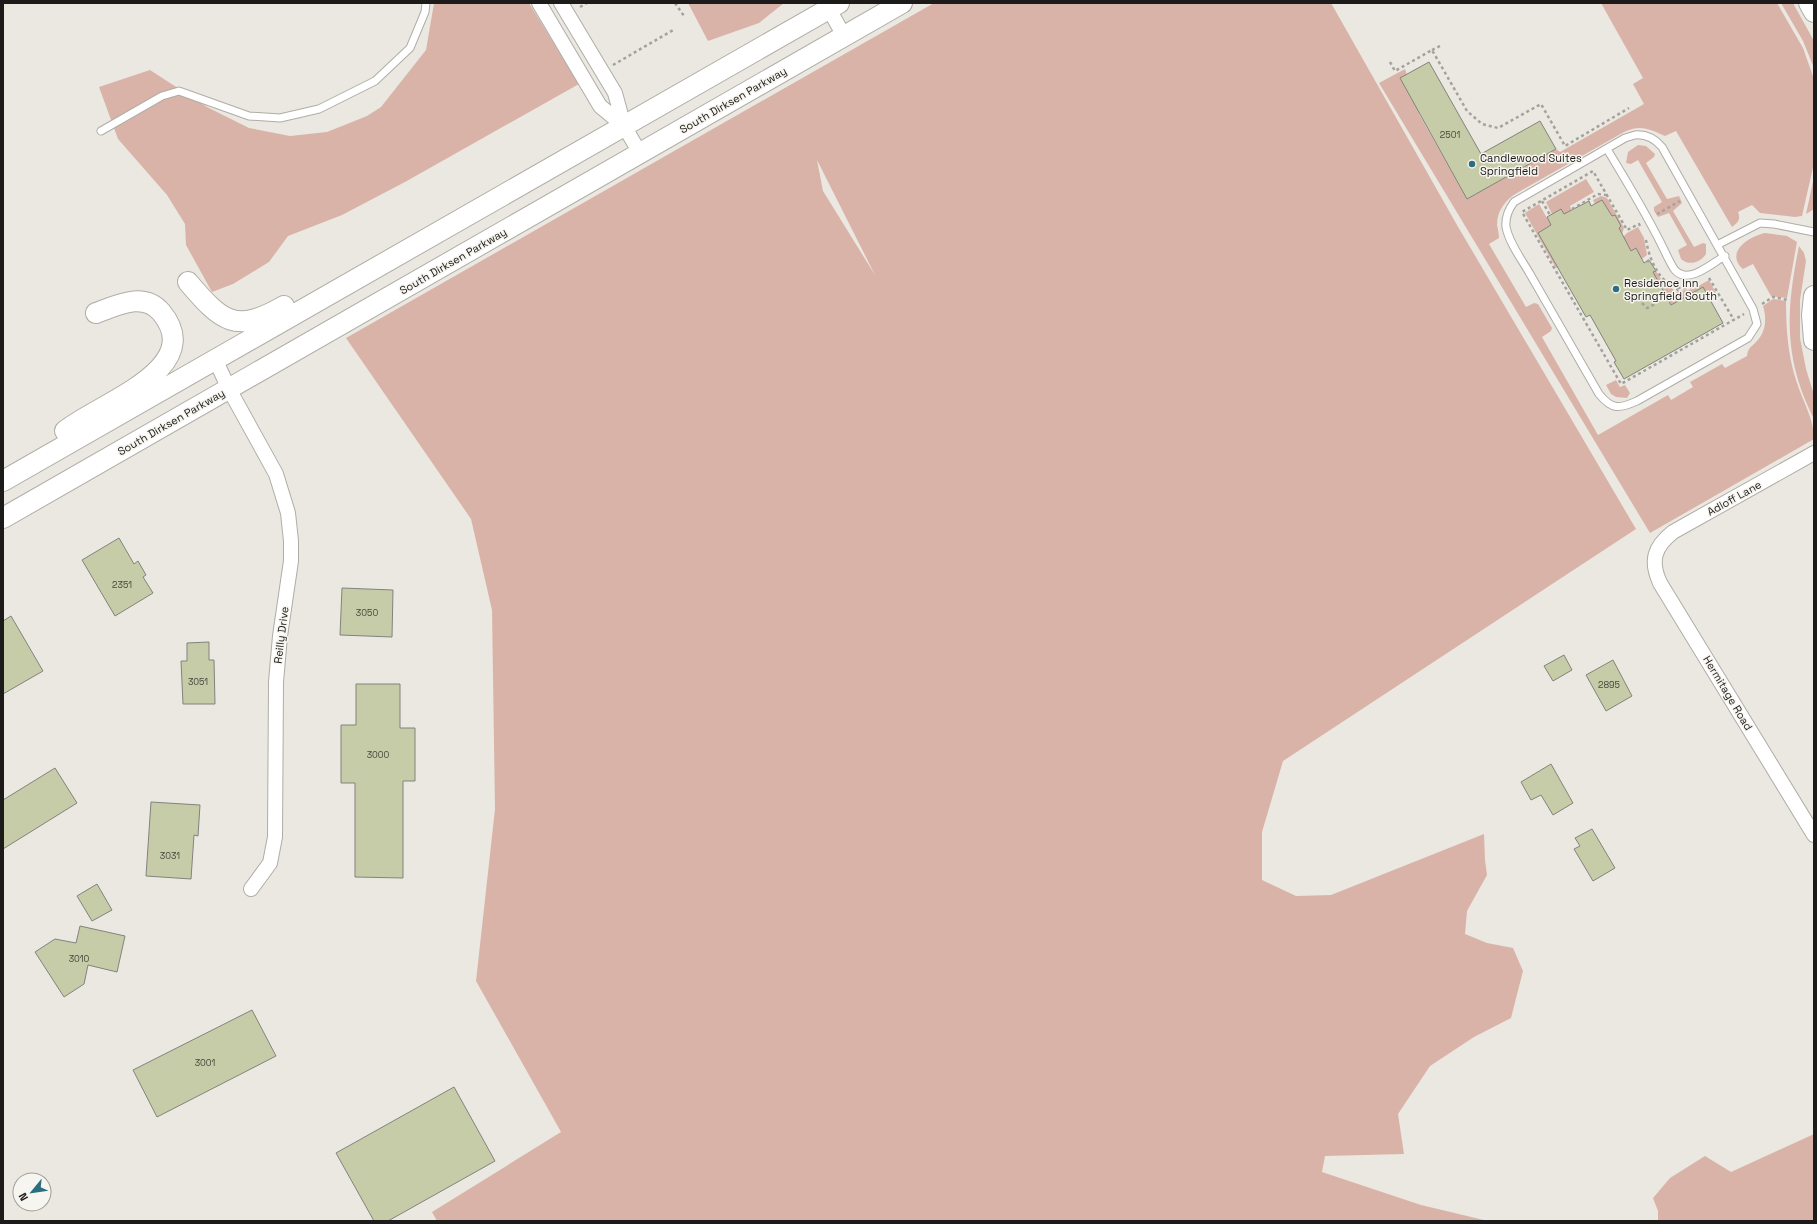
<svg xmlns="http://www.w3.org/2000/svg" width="1817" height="1224" viewBox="0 0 1817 1224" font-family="'Space Grotesk',sans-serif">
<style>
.green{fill:#dab3a8;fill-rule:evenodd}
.building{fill:#c6cca7;stroke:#82837d}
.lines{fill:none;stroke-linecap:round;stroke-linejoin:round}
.lane-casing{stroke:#b0ada7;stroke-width:9}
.street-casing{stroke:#b0ada7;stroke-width:16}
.secondary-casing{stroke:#b0ada7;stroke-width:22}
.path{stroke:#a3a29c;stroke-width:2.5;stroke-dasharray:3 3;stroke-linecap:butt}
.lane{stroke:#fff;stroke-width:7}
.street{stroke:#fff;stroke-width:14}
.secondary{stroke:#fff;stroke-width:20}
.poi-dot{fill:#2c6e81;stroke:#f7f5ef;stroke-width:1.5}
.labels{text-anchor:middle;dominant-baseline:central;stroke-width:3;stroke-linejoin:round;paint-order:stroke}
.number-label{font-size:9px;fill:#46473c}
.street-label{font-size:11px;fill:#1c1b19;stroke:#f7f5ef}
.poi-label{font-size:11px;fill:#1c1b19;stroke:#f7f5ef;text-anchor:start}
</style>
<rect width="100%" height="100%" fill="#eae8e1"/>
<path class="green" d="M434,3H529L579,84L405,182L342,215L288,236L269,262L233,284L212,292L186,245L185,224L167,195L118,139L99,87L150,70L207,107L249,128L290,136L327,132L367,116L381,107L426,50Z
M688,3H784L759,23L708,41Z
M934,3H1331L1457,225L1636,529L1283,761L1262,832V880L1296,896L1331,895L1484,834L1485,860L1487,875L1467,911L1465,934L1487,943L1513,948L1523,971L1511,1018L1474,1037L1430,1066L1398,1114L1404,1154L1325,1156L1322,1172L1421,1205L1488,1221H437L432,1212L561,1132L476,981L495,809L492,610L471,519L346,338ZM817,160L875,275L823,191Z
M1601,3H1777L1803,48L1814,79V163L1802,216L1795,217L1760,213L1752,205L1738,212C1741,219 1738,223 1732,227L1676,131L1665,136C1650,129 1640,124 1624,132L1517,193C1505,200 1497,211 1497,225C1498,230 1499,234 1499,238L1489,244L1526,307L1534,303L1538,304L1552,328L1551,331L1542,337L1598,435L1668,395L1671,400L1693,387L1690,382L1722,364L1725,368L1747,356C1748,348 1750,348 1755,343C1766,333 1767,319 1763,306L1773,299L1786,301C1786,329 1788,357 1797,383C1803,402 1814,419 1814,439L1650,533L1379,83L1405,69L1420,113L1419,114L1467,199L1556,149L1560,152L1644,104L1633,84L1643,78Z
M1781,3H1793L1814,41V68L1803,41Z
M1638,145L1646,146L1655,154L1654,157L1646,163L1667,199L1679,196L1682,203L1673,211L1694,247L1703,243L1706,244V254C1700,263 1689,266 1681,259L1678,250L1687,245L1669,213L1658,217L1654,211V207L1662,202L1638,160L1631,164L1626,163L1628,152Z
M1814,177V209L1806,214Z
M1586,179L1594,192L1570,206L1572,212L1565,217L1561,209L1552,214L1546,202Z
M1601,196L1607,198L1624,228L1622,234L1619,228L1621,226L1615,215L1612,216L1602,200L1595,204L1593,200Z
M1539,204L1551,225L1538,233L1558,267L1556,268L1525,213Z
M1638,227L1644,238L1647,255L1642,259L1636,248L1629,252L1621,239L1627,233Z
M1765,233L1787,236L1797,242L1787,298L1771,296L1753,264L1743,269C1724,252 1750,236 1765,233Z
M1799,246L1804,253L1806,261L1800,300V338L1806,369L1814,395V419C1783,358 1786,310 1799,246Z
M1656,271L1663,282L1674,290L1670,294L1664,296L1653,272Z
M1709,280L1718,297L1711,301L1703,287L1640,323L1665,299L1671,297L1678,291L1693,289Z
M1616,380L1620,387L1625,385L1630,393L1627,398L1616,397L1611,394L1606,385Z
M1814,1134V1221H1658V1211L1653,1198L1670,1178L1705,1156L1731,1172Z"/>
<path class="building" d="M1429,62L1481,154L1540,121L1556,149L1467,199L1400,78Z
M1602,200L1612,216L1615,215L1621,226L1619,228L1631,251L1636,248L1644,263L1649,260L1656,271L1653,272L1671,305L1703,287L1723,323L1624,379L1614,362L1616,361L1590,315L1586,317L1538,233L1551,225L1547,217L1561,209L1564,214L1589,201L1591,206Z
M119,538L134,564L138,561L146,575L143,577L153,593L115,616L82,560Z
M342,588L393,590L392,637L340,635Z
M11,616L43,671L3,694V621Z
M209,642V660H214L215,704H183L181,661H187V643Z
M1564,655L1572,670L1553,681L1544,666Z
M1613,660L1632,696L1606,711L1586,675Z
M356,684H400V728H415V781H403V878L355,877V783H341V725H356Z
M1551,764L1573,803L1553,815L1541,795L1531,800L1521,782Z
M55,768L77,803L3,849V800Z
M151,802L200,805L198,836L194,835L191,879L146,876Z
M1592,829L1615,868L1593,881L1574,849L1580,846L1575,838Z
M97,884L112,910L92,921L77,896Z
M80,926L125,936L117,972L88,965L84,984L64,997L35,952L55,939L76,943Z
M252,1010L276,1056L157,1117L133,1070Z
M454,1087L495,1161L388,1221H374L336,1153Z"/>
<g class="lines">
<defs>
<path id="lane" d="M101,131L162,96L179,91L249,116L280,118L319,109L375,81L410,48L425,12L426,3
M1635,135C1646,134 1655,139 1662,147L1753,309L1757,324L1748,338L1637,401C1619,409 1612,410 1599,394C1576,354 1553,314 1530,274C1522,260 1509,243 1506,227C1505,217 1508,210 1514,202L1625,138Z
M1607,149C1628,184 1650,219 1667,256C1671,263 1674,274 1684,275C1697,277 1714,262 1725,256
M1719,244L1760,223L1774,224L1814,232"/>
<path id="street" d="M539,3L600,106L624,126
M561,3L615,93L624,126L640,153
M829,9L844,36
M215,359L229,389L276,474L288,513L291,541V561L280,636L276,682L275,837L270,863L251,889
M1814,453L1673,532C1654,547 1650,561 1660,583L1814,835"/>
<path id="secondary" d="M1809,3L1814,12
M188,282C222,322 235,334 284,306
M1814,296L1812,315L1814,340
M65,431C97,404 209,369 161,312C143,291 116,306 96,313
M3,481L839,3
M3,518L902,3"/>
</defs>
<use href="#lane" class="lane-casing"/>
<use href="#street" class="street-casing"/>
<use href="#secondary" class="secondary-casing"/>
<path class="path" d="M675,3L684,16
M580,7L587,3
M1432,50L1440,46
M1390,62L1395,71L1432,50L1467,111L1482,124L1498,128L1541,104L1565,146L1629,108
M613,65L675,29
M1542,201L1550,215
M1572,209L1598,194L1606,195
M1657,214L1680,201
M1640,226L1639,224L1627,230L1593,171L1522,212L1621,384L1744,314
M1646,240C1650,264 1665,297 1695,286
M1647,262L1651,258
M1709,278L1734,320
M1642,303L1647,308C1653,307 1655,301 1661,299C1668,295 1672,296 1678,289
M1762,304L1773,297L1788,300"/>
<use href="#lane" class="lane"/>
<use href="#street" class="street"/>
<use href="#secondary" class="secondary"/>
</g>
<g class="poi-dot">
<circle cx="1472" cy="164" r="4"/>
<circle cx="1616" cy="289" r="4"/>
</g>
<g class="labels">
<g class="number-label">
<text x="1450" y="135">2501</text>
<text x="122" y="585">2351</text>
<text x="367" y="613">3050</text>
<text x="198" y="682">3051</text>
<text x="1609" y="685">2895</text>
<text x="378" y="755">3000</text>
<text x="170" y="856">3031</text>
<text x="79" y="959">3010</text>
<text x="205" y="1063">3001</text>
</g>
<g class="street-label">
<text transform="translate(733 100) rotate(-30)">South Dirksen Parkway</text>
<text transform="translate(453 261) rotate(-30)">South Dirksen Parkway</text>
<text transform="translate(171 422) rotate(-30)">South Dirksen Parkway</text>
<text transform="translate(1734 498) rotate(-29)">Adloff Lane</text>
<text transform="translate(281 635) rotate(-83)">Reilly Drive</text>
<text transform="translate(1728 693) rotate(59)">Hermitage Road</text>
</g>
<g class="poi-label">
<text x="1480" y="158">Candlewood Suites<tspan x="1480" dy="13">Springfield</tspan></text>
<text x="1624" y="283">Residence Inn<tspan x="1624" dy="13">Springfield South</tspan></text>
</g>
</g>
<rect width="1817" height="1224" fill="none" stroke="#1c1b19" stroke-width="8"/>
<g transform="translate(32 1192) rotate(241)"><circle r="19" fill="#f7f5ef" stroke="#9f9e99"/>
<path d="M0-3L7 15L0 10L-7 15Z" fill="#2c6e81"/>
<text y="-6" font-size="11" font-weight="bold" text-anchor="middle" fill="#1c1b19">N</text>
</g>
</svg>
